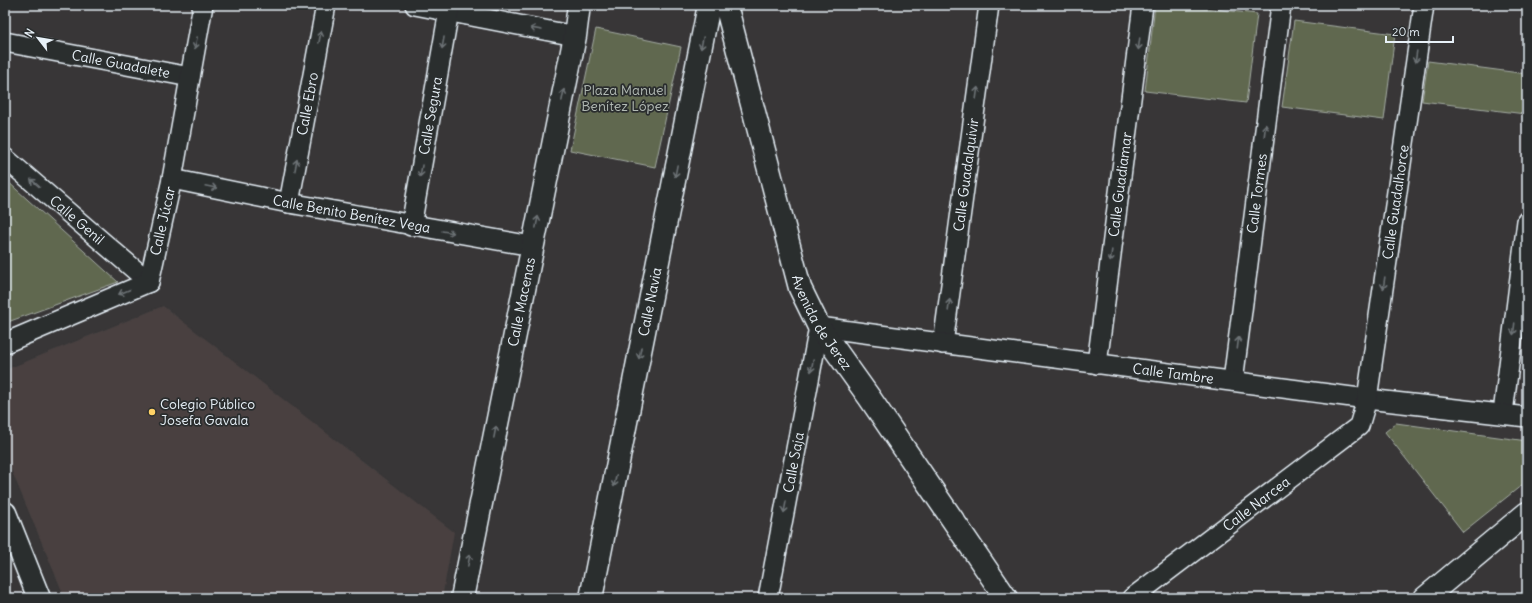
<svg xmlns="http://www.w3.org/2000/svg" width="1532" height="603" viewBox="0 0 1532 603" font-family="Delius,sans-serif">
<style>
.built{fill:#484141}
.green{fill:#61684f;stroke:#a4aca4}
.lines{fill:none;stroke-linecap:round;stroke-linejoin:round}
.street-casing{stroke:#e8f1f8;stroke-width:22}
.secondary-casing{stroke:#e8f1f8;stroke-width:25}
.street{stroke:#2a2d2e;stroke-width:19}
.secondary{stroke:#2a2d2e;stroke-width:22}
.oneway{stroke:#6c7275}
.poi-dot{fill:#ffd166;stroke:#2a2d2e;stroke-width:1.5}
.labels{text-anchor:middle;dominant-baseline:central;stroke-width:3.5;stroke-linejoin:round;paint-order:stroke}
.street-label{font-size:14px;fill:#e8f1f8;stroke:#2a2d2e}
.park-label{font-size:14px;fill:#b2bab4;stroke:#2a2d2e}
.poi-label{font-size:14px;fill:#e8f1f8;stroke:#2a2d2e;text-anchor:start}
</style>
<rect width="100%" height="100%" fill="#383637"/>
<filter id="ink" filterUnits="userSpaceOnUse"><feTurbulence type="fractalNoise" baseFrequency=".025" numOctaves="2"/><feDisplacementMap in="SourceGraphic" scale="8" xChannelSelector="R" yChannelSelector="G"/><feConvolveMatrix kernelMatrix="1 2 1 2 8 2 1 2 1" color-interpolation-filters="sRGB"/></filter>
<g filter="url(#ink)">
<path class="built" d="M163,306L454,532L443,593L433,598H65L5,455V370Z"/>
<path class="green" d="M1155,5H1177L1257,14L1246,103L1145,91Z
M1294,21L1395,34L1384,120L1282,107Z
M596,29L681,47L655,167L570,150Z
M1428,61L1527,74L1525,114L1422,101Z
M5,179L118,282L5,323Z
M1396,423L1527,441V481L1463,532L1385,432Z"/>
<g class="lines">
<defs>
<g id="street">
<path d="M415,5L575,36"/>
<path id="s1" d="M5,42L190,77"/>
<path id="s2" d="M5,158L149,282"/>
<path id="s3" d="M172,179L289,203L532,246"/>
<path id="s4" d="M289,203L326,5"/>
<path id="s5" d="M411,226L450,5"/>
<path id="s6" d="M5,343L149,282L172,179L203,5"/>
<path id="s7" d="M943,344L989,5"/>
<path id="s8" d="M1097,364L1143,5"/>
<path id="s9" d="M1233,381L1281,5"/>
<path d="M1503,413L1527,221"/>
<path id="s10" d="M768,598L819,327L1367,399L1527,417"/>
<path id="s11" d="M1132,598L1359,426L1367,399L1424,5"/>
</g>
<g id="secondary">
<path id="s12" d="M726,5L800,288L819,327L869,397L1006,598"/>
<path d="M5,513L39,598"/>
<path id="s13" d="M462,598L575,36L579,5"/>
<path id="s14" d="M591,598L709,5"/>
<path d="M1425,598L1527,513"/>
</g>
</defs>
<use href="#street" class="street-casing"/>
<use href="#secondary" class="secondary-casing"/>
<use href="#street" class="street"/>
<use href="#secondary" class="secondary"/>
</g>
<defs><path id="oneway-shaft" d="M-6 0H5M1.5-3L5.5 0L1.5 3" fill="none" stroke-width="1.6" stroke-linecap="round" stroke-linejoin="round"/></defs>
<g class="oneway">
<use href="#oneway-shaft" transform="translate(536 29) rotate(-170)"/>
<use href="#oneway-shaft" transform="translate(320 37) rotate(-79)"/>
<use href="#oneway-shaft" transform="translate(196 43) rotate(101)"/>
<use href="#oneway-shaft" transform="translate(443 43) rotate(100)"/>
<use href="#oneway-shaft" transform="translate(702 43) rotate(101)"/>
<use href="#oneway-shaft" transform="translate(1139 44) rotate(97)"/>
<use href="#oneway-shaft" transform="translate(1416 57) rotate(98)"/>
<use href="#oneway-shaft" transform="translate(977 93) rotate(-82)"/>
<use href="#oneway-shaft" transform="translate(563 95) rotate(-79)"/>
<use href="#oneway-shaft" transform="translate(1265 130) rotate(-83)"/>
<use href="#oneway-shaft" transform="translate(296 165) rotate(-79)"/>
<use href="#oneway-shaft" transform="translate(421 171) rotate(100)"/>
<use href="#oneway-shaft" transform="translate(676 171) rotate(101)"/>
<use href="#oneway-shaft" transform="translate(35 183) rotate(-139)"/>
<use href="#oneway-shaft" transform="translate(211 187) rotate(12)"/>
<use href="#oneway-shaft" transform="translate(537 222) rotate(-79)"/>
<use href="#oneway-shaft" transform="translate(448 232) rotate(9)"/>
<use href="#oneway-shaft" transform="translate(1111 256) rotate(98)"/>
<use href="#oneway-shaft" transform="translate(1384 283) rotate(98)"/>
<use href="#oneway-shaft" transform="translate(124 292) rotate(157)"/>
<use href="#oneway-shaft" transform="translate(949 305) rotate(-82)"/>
<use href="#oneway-shaft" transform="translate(1514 329) rotate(97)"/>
<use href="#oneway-shaft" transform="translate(1238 343) rotate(-83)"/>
<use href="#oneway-shaft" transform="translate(640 353) rotate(101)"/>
<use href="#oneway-shaft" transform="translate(812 366) rotate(101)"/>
<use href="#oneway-shaft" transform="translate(495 432) rotate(-79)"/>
<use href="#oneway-shaft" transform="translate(615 481) rotate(101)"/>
<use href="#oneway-shaft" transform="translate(785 507) rotate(101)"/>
<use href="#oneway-shaft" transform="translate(469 560) rotate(-79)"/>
</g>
</g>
<circle class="poi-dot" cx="152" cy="412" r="4"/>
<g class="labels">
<g class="street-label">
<text stroke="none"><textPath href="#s1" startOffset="118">Calle Guadalete</textPath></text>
<text stroke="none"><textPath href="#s4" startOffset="101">Calle Ebro</textPath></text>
<text stroke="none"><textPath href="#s5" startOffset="112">Calle Segura</textPath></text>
<text stroke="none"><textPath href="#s7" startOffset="171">Calle Guadalquivir</textPath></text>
<text stroke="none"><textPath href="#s8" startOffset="181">Calle Guadiamar</textPath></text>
<text stroke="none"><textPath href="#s9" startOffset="189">Calle Tormes</textPath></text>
<text stroke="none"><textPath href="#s11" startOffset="512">Calle Guadalhorce</textPath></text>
<text stroke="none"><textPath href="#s3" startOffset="183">Calle Benito Benítez Vega</textPath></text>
<text stroke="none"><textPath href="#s2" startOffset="95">Calle Genil</textPath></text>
<text stroke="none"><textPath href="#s6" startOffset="219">Calle Júcar</textPath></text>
<text stroke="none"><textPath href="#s14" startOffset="302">Calle Navia</textPath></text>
<text stroke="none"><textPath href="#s13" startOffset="302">Calle Macenas</textPath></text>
<text stroke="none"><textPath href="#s12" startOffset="333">Avenida de Jerez</textPath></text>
<text stroke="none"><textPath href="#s10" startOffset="633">Calle Tambre</textPath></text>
<text stroke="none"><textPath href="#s10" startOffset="138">Calle Saja</textPath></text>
<text stroke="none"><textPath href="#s11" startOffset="156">Calle Narcea</textPath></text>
</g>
<g class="park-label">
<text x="625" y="90">Plaza Manuel<tspan x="625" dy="16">Benítez López</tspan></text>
</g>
<g class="poi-label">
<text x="160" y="404">Colegio Público<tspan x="160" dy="16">Josefa Gavala</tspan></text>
</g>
</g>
<rect width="1532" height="603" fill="none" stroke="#2a2d2e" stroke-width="20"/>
<rect x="10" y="10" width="1512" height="583" fill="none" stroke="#e8f1f8" stroke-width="1.5" filter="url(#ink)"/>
<g transform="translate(38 38) rotate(301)" stroke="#2a2d2e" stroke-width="3" paint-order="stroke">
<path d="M0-3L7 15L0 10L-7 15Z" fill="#e8f1f8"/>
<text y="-6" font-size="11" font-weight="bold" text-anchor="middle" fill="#e8f1f8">N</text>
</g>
<path d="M1386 36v6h67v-6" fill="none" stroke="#e8f1f8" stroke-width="2"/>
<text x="1392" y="36" font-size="12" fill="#e8f1f8" stroke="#2a2d2e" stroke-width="3" paint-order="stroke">20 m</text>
</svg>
